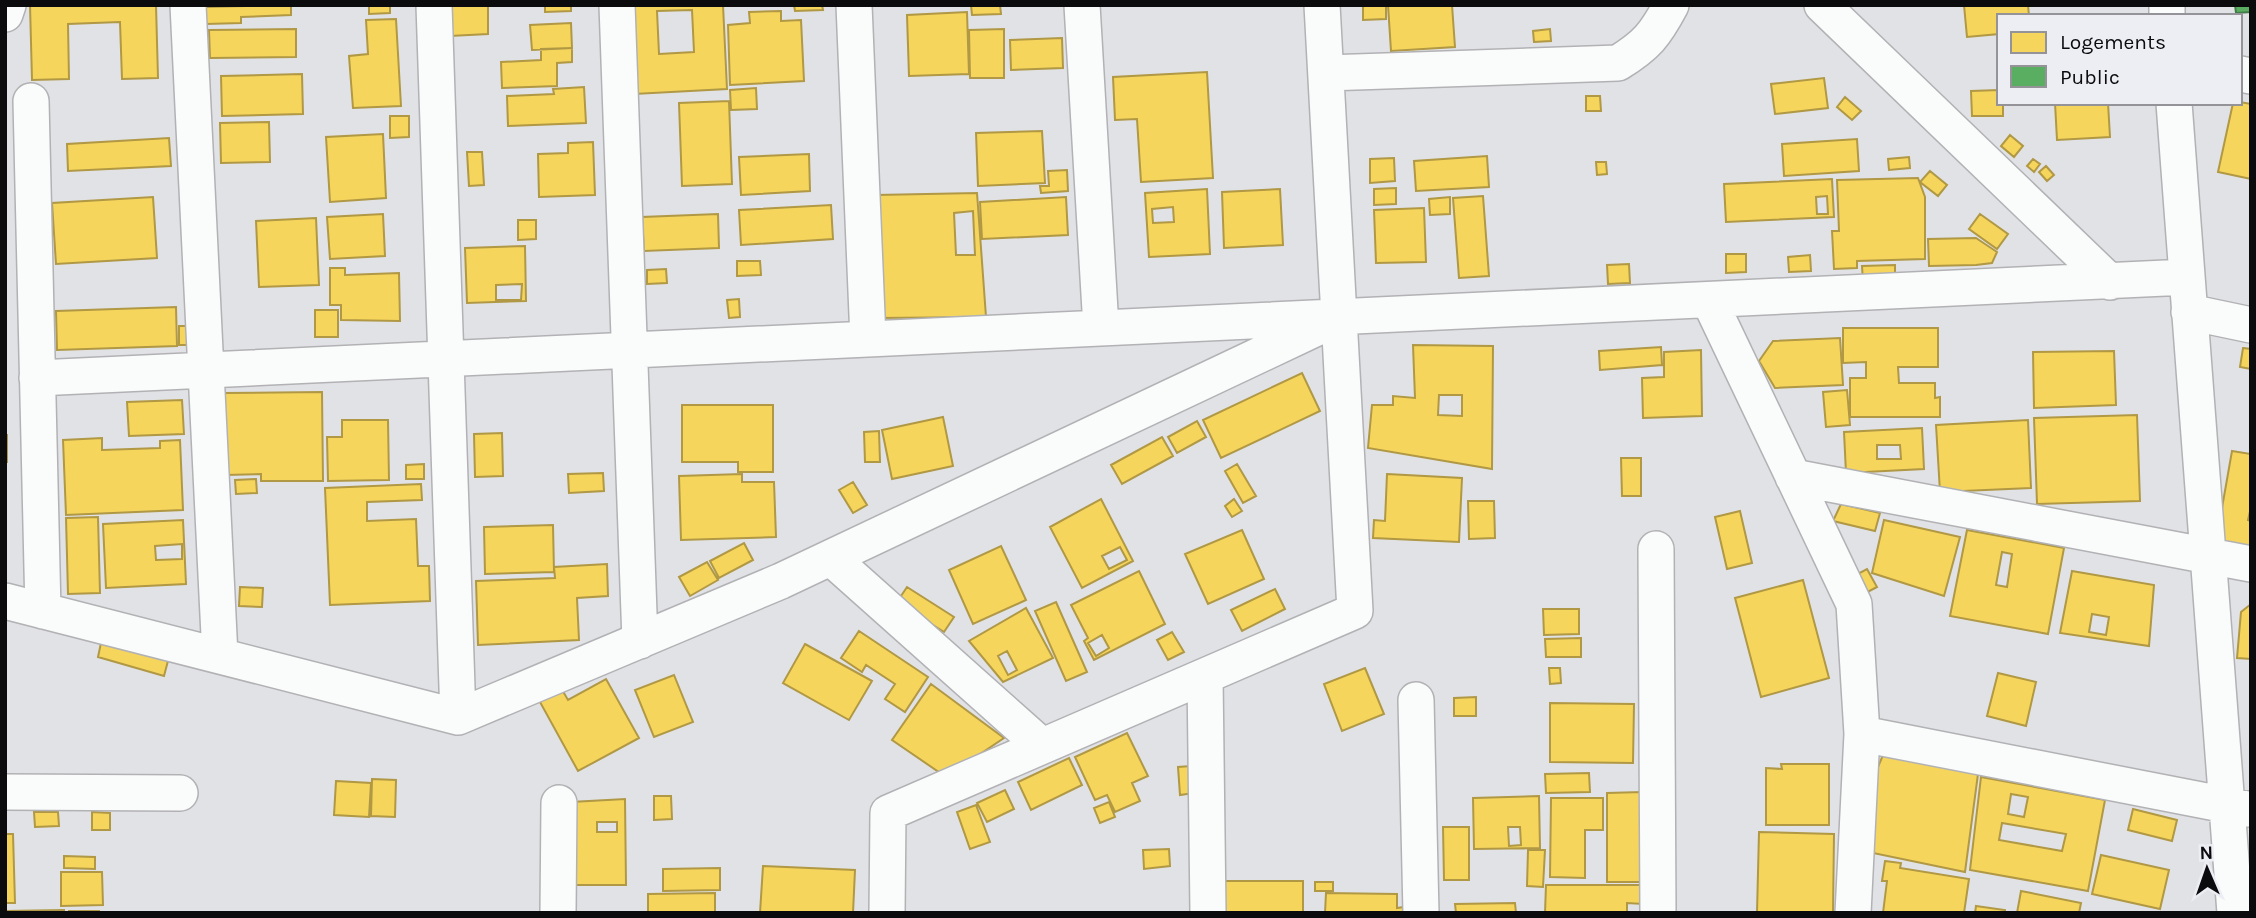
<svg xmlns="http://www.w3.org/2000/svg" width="2256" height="918" viewBox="0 0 2256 918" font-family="Karla,sans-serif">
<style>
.homes{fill:#f6d55c;stroke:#b09844;stroke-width:2;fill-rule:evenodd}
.public{fill:#5aae61;stroke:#427d48;stroke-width:2}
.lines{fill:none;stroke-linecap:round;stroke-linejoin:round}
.street-casing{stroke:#b2b2b5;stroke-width:38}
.street{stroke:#fafbfb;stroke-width:35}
</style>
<rect width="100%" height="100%" fill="#e1e2e6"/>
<path class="homes" d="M30,5H156L158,78L122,79L120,22L68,24L69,79L32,80Z
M291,5V15L241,17V23L206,24V7Z
M369,5H390V13L369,14Z
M449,5H488V34L450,36Z
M545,5H571V11L545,12Z
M629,5H723L727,89L634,94ZM692,10L694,52L659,54L657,11Z
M794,5H822L823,10L795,11Z
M971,5H1000L1001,14L972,15Z
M1363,5H1386V19L1363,20Z
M1388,5H1452L1455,47L1391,51Z
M1964,5H2028L2029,16H1999V34L1967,37Z
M781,11V21L801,20L804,81L730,85L728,25L750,23L749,12Z
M967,12L969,74L909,76L907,15Z
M396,19L401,106L353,108L349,56L368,54L366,20Z
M571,23L572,48L532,50L530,25Z
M296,29V57L210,58L209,30Z
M1004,29V78H970L969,30Z
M1550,29L1551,41L1534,42L1533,31Z
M1062,38L1063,68L1011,70L1010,40Z
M572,48V62L557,63V86L502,88L501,62L541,60V49Z
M1207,72L1213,178L1141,182L1137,119L1115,120L1113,77Z
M302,74L303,114L222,116L221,76Z
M1824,78L1828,108L1775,114L1771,84Z
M584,87L586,123L508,126L507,96L554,94L553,89Z
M756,88L757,109L731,110L730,90Z
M1999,90V103H2003V116H1972L1971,91Z
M1586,96H1600L1601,111H1586Z
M1845,97L1861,111L1852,120L1837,107Z
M729,101L732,184L682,186L679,103Z
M2240,102L2251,104V179L2218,172L2233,103Z
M2055,103H2108L2110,137L2057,140Z
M390,116H409V137L390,138Z
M269,122L270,162L221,163L220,123Z
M1042,131L1045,183L978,186L976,133Z
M383,134L386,198L330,202L326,137Z
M2010,135L2023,146L2014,157L2001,146Z
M169,138L171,166L68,171L67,144Z
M1857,139L1859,171L1784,176L1782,144Z
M593,142L595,195L539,197L538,154L568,153V143Z
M467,152H482L484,185L469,186Z
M809,154L810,191L741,195L739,157Z
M1487,156L1489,187L1416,191L1414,161Z
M1909,157L1910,168L1889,170L1888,159Z
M1394,158L1395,181L1370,183V159Z
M2033,159L2040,164L2034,172L2027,166Z
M1596,162H1606L1607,174L1597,175Z
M2046,166L2054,175L2047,181L2039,172Z
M1067,170L1068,191L1041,193L1040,186H1049L1048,171Z
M1930,171L1947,185L1938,196L1920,182Z
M1918,178L1925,197V259L1857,261V268L1834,269L1832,231H1839L1837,180Z
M1832,179L1834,217L1726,222L1724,184ZM1827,196L1828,214H1817L1816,197Z
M1396,188V204L1374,205V189Z
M1207,189L1210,254L1149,257L1145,193ZM1173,207L1174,222L1153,223L1152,209Z
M1280,189L1283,245L1224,248L1222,192Z
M977,193L986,317L878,318L876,195ZM973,211L975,255H956L954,213Z
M1483,196L1489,276L1459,278L1453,198Z
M153,197L157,258L56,264L52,203Z
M1066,197L1068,235L982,239L980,202Z
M1450,197V214L1430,215L1429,199Z
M831,205L833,239L741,245L739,210Z
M1424,208L1426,262L1376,263L1374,210Z
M383,214L385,256L330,259L327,217Z
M718,214L719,248L644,251L642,217Z
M1980,214L2008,234L1997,249L1969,229Z
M316,218L319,285L259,287L256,221Z
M518,220H536V239L518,240Z
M1976,238L1997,252L1992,263L1976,265L1929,266L1928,239Z
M525,246L526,301L467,303L465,248ZM522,284L521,300H496V285Z
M1726,254H1746V272L1726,273Z
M1810,255L1811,271L1789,272L1788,257Z
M737,261H760L761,275L737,276Z
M1629,264L1630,283L1608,284L1607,265Z
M1895,265V280L1863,282L1862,266Z
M330,268H345V275L399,273L400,321L341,320V305H330Z
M666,269L667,283L647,284V270Z
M739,299L740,317L729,318L727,300Z
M176,307L177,346L57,350L56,311Z
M315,310H338V337H315Z
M179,326H192L193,345H179Z
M1843,328H1938V367H1898L1899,383H1935V398L1940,397V417H1850V378H1866V362L1843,363Z
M1840,338L1843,385L1775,388L1759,361L1773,341Z
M1413,345L1493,346L1492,469L1368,448L1372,405H1393V396L1415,398ZM1439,395H1462V416L1438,415Z
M1661,347L1662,365L1600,370L1599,351Z
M2243,348L2251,349V369L2240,367Z
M1701,350L1702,416L1643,418L1642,378L1664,377V352Z
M2114,351L2116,405L2034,408L2033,352Z
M1302,373L1320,411L1221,458L1203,420Z
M1847,390L1850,425L1826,427L1823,392Z
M322,392L323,481H261V474L225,475L224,393Z
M182,400L184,434L129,436L127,402Z
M682,405H773V472H738V462H682Z
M2137,415L2140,501L2037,504L2034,418Z
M943,417L953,466L892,479L882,430Z
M342,420H388L389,480L328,481L327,437H342Z
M2028,420L2031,488L1940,492L1936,425Z
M1197,421L1206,437L1177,453L1168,437Z
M1922,428L1924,469L1846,473L1844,432ZM1877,445H1900L1901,459H1877Z
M879,431L880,462H865L864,432Z
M502,433L503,476L475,477L474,434Z
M5,435H7V462H5Z
M1162,437L1173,456L1122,484L1111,465Z
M102,438V450L160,448V441L180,440L183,510L66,515L63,440Z
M2232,451L2251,454V507L2248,520L2251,521V548L2216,542Z
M1621,458H1641V496H1622Z
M424,464V479H406V465Z
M1237,464L1256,496L1243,503L1225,471Z
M603,473L604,491L569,493L568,474Z
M742,474V482H774L776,537L681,540L679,476Z
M1387,474L1462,478L1459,542L1373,538L1374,520L1385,521Z
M256,479L257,493L236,494L235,480Z
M853,482L867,505L853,513L839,490Z
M421,484L422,500L367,502V521L416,519L418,566H429L430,601L330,605L325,488Z
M1101,499L1133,561L1082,588L1050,527ZM1120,547L1127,560L1109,569L1102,556Z
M1234,499L1242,511L1232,517L1225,506Z
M1468,501H1494L1495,538L1469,539Z
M1841,504L1880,513L1875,531L1833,521Z
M1740,511L1752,563L1727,569L1715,517Z
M98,517L100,593L68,594L66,518Z
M183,520L186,584L106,588L103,524ZM182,544V559L156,560L155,546Z
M1884,520L1960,537L1944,596L1872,573Z
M553,525L554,572L485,574L484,527Z
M1242,530L1264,579L1208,604L1185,554Z
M1967,530L2064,548L2048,634L1950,616ZM2002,552L2012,554L2007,587L1996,585Z
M744,543L753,560L719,578L710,561Z
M1001,546L1026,600L973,624L949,570Z
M707,562L718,580L690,596L679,577Z
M607,564L608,596L577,598L579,640L478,645L476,581L555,578L554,567Z
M1867,569L1877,587L1862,595L1852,577Z
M1139,571L1165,624L1094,660L1084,641L1088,638L1071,605ZM1102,635L1109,648L1096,656L1088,643Z
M2072,571L2154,585L2149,646L2060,633ZM2092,614L2109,617L2106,635L2089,632Z
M1803,580L1829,678L1761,697L1735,598Z
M240,587L263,588L262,607L239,606Z
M907,587L954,617L944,632L897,602Z
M1275,589L1285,609L1242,631L1231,610Z
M1056,602L1087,672L1066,681L1035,611Z
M2251,604V659L2237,658L2241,612Z
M1026,608L1053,658L1003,682L969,641ZM1007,651L1017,670L1008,675L998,656Z
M1543,609H1579V634L1544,635Z
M859,631L928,677L905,712L885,699L895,684L866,665L862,672L841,658Z
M1172,632L1184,652L1168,660L1157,640Z
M102,638L169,657L164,676L98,657Z
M1581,638V657H1546L1545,639Z
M805,644L872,681L849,720L783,683Z
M1365,668L1384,714L1342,731L1324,684Z
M1549,668H1560L1561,683L1550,684Z
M1998,673L2036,682L2026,726L1987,716Z
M674,675L693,722L654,737L635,690Z
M606,679L639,738L578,771L535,693L557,681L568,700Z
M931,684L1004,738L946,777L892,740Z
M1476,697V716H1454V698Z
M1550,703L1634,704L1633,763L1550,762Z
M1127,733L1148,776L1132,783L1140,801L1115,812L1107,795L1095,800L1075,757Z
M1883,755L1978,774L1965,872L1873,853V779Z
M1069,758L1082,785L1031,810L1018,782Z
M1781,764H1829V825H1766V768L1782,769Z
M1191,766L1194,793L1180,795L1178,767Z
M1589,773L1590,792L1546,793L1545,774Z
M1981,777L2105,800L2088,891L1970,870ZM2011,794L2028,797L2024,817L2008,814ZM2002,823L2066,834L2062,851L1999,840Z
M372,779L396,780L395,817L371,816Z
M336,781L371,783L369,817L334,815Z
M1005,790L1014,809L987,822L977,803Z
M1642,792L1643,882H1607V793Z
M654,796H671L672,819L654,820Z
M1539,796L1540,848L1474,849L1473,798ZM1508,827H1520L1521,845L1509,846Z
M1551,798H1603V830H1585V878L1550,877Z
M625,799L626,885H572L571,802ZM597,822H617V832H597Z
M1109,802L1115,817L1100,823L1094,808Z
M976,805L990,842L970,849L957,812Z
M2133,809L2177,820L2172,841L2128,830Z
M34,812H58L59,826L35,827Z
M92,812L110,813V830H92Z
M1443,827H1469V880H1444Z
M1759,832L1834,834L1833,913H1757Z
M5,834H13L15,903H5Z
M1169,849L1170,866L1144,869L1143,850Z
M1528,850H1545L1543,887L1527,886Z
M2101,855L2169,870L2160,909L2092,894Z
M64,856L95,857V869L64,868Z
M1885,861L1901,863L1900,868L1969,879L1964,913H1883L1887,881H1882Z
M763,866L855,870L853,913H760Z
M720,868V890L663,891V869Z
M61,872H102L103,905L61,906Z
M1219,881H1303V913H1219Z
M1315,882H1333V891H1315Z
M1546,885H1644L1643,904L1627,903V913H1545Z
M2021,891L2081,903L2079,913H2017Z
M715,893V913H648V894Z
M1326,893L1397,894V908L1404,907V913H1325Z
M1515,903L1516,913H1456L1455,904Z
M1976,906L2005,910V913H1975Z
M64,910V913H5V911Z
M69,911H99V913H69Z"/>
<path class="public" d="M2235,5H2251V12L2236,13Z"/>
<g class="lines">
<defs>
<path id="street" d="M188,5L220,656
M434,5L458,717
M617,5L640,641
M854,5L868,339
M1082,5L1101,328
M1822,5L2110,282
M2167,5V16
M5,14L8,5
M1326,73L1618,63C1647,45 1655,35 1671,5
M2240,74L2251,76
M31,101L43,611
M2174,103L2235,913
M1709,300L1854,604L1862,734L1853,913
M2189,312L2251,325
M37,378L2187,277
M1793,477L2251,564
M1656,549L1658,913
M831,558L1042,746
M5,601L458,717L781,581L1323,325
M1205,676L1208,913
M1416,700L1421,913
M1862,734L2247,809
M5,792L180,793
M558,913L559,803
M887,913L888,813L1355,611L1322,5"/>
</defs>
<use href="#street" class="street-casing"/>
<use href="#street" class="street"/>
</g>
<rect width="2256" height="918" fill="none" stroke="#0b0b0d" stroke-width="14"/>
<rect x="1997" y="14" width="245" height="91" fill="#edeef4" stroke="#939398" stroke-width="2"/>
<rect x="2011" y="32" width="35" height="21" fill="#f6d55c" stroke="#939398" stroke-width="2"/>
<text x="2060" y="49" font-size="21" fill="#0b0b0d">Logements</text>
<rect x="2011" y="66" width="35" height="21" fill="#5aae61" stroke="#939398" stroke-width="2"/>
<text x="2060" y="84" font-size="21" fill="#0b0b0d">Public</text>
<g transform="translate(2207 869) rotate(358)" stroke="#edeef4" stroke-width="5" paint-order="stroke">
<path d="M0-5L12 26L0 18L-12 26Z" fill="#0b0b0d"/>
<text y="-10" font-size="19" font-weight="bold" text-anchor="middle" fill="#0b0b0d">N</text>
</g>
</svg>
